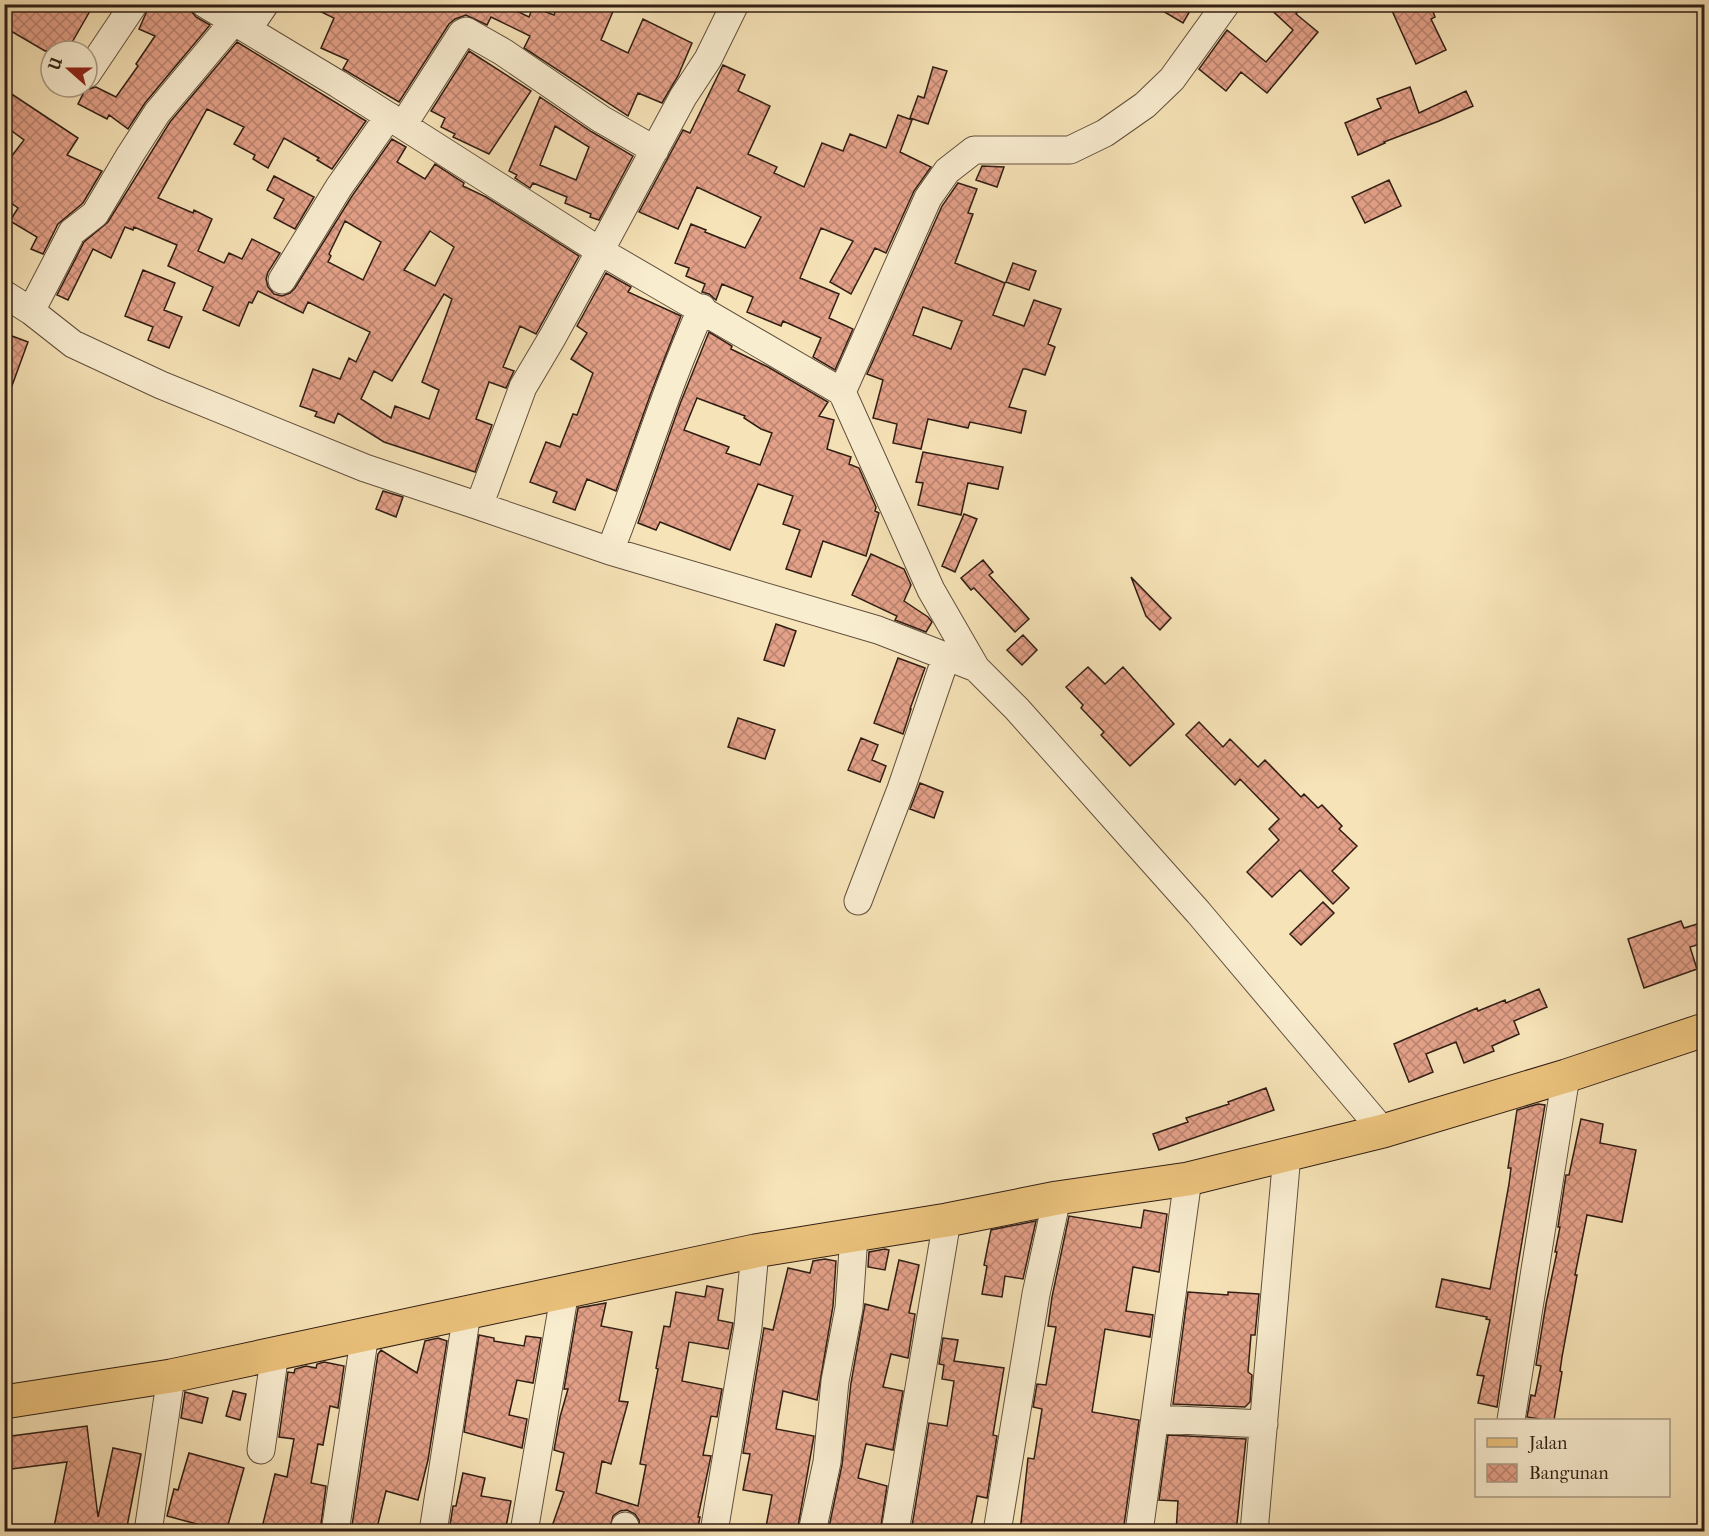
<svg xmlns="http://www.w3.org/2000/svg" width="1709" height="1536" viewBox="0 0 1709 1536" font-family="'IM FELL French Canon',serif">
<style>
.building{fill:url(#building-cross-hatch);stroke:#301e14;stroke-width:1.5;fill-rule:evenodd}
.lines{fill:none;stroke-linecap:round;stroke-linejoin:round}
.minor-casing{stroke:#624f3d;stroke-width:29}
.major-casing{stroke:#301e14;stroke-width:35}
.minor{stroke:#f9edd0;stroke-width:27}
.major{stroke:#ebc27c;stroke-width:33}
</style>
<defs>
<pattern id="building-cross-hatch" width="8" height="8" patternUnits="userSpaceOnUse" patternTransform="scale(1.5)"><rect width="8" height="8" fill="#e4a189"/><path d="M0 0l8 8M0 8l8-8" fill="none" stroke="#b9836f"/></pattern>
</defs>
<rect width="100%" height="100%" fill="#f6e3b7"/>
<filter id="stains"><feTurbulence type="fractalNoise" baseFrequency=".00333" numOctaves="4"/><feColorMatrix values="0 0 0 0 .2 0 0 0 0 .09 0 0 0 0 .02 0 0 0 .5 -.17"/></filter>
<radialGradient id="worn" r=".72"><stop offset=".6" stop-color="#630" stop-opacity="0"/><stop offset="1" stop-color="#630" stop-opacity=".3"/></radialGradient>
<path class="building" d="M4,4H94L67,51H45L4,27Z
M150,4H189L192,12L196,17L210,25L145,103L128,129L109,115L107,119L78,104L85,90L96,87L116,97L138,66L136,64L155,36L139,29Z
M305,4H502L529,17L533,7L554,15L558,4H603L614,9L601,40L628,53L643,19L692,43L678,76L662,103L638,93L628,116L524,48L530,36L491,17L487,25L466,15L455,19L449,24L399,102L343,69L348,60L321,48L334,18Z
M1151,4H1194L1183,23Z
M1265,4H1304L1296,14L1318,32L1267,93L1241,72L1226,91L1199,69L1227,30L1266,62L1293,30Z
M1389,4H1430L1435,17L1431,19L1446,50L1416,64Z
M237,42L366,121L332,169L317,160L319,158L284,138L268,168L253,159L255,155L234,144L244,127L207,109L158,198L193,213L194,210L212,219L198,251L224,263L229,253L242,259L252,239L280,253L268,272L266,279L268,287L274,294L282,296L290,293L295,288L352,196L392,139L406,147L397,162L425,179L435,164L464,183L463,186L486,197L579,256L536,334L520,326L503,367L514,371L506,388L489,382L476,419L492,425L475,472L384,442L338,413L334,423L315,416L317,412L300,406L313,369L340,379L349,358L356,362L370,332L308,302L303,313L258,291L252,303L249,302L239,326L203,310L213,287L168,266L177,245L134,227L133,230L125,227L111,258L93,249L68,300L57,295L84,242L108,222L170,122ZM345,221L381,242L363,280L328,262L331,256L329,254ZM430,231L454,247L435,286L404,270ZM444,294L452,299L422,382L439,390L429,419L395,406L391,418L361,399L374,371L392,381Z
M469,51L531,91L489,154L453,137L455,134L441,127L445,118L431,111Z
M723,65L745,75L738,91L770,106L748,154L777,167L774,173L804,187L822,143L843,151L850,134L886,148L898,115L912,120L900,152L931,167L914,191L886,253L875,248L851,294L830,282L853,241L821,228L800,278L839,294L829,318L853,329L835,370L813,357L821,338L783,321L781,326L747,312L753,297L722,284L716,300L709,294L702,292L705,284L686,276L689,268L675,263L691,224L706,230L705,232L745,248L761,217L697,187L678,229L639,212L683,130L690,133Z
M933,67L947,71L928,124L910,118L918,96L924,98Z
M1410,87L1419,113L1466,91L1473,106L1439,121L1384,142L1385,143L1358,155L1345,123L1381,108L1377,99Z
M4,89L78,138L67,155L102,171L83,203L58,224L43,254L31,249L37,237L10,221L18,208L4,198V166L24,140L5,126L10,118L4,114Z
M540,97L592,132L633,156L599,220L590,217L591,214L565,203L567,197L533,183L530,188L515,178L517,175L509,171ZM555,126L589,147L576,180L540,165Z
M982,166L1004,167L997,187L976,180Z
M274,176L314,197L295,229L274,218L284,199L267,190Z
M1389,180L1401,206L1365,223L1352,197Z
M958,183L977,189L968,213L973,214L955,263L1005,283L993,315L1024,326L1034,300L1061,309L1048,344L1055,347L1045,375L1026,369H1023L1009,407L1026,411L1021,433L970,422L968,428L928,419L921,449L893,443L897,424L873,418L883,380L867,374L942,206ZM923,307L962,321L951,349L913,335Z
M1013,263L1036,271L1029,290L1006,282Z
M143,270L175,283L164,310L182,317L169,348L148,340L153,327L125,316Z
M606,273L631,287L628,292L681,316L651,393L616,491L587,479L575,510L553,502L557,492L530,482L546,442L560,447L573,414L577,415L593,373L571,359L587,333L577,326Z
M709,332L732,346L731,349L768,367L828,402L819,416L834,420L827,449L851,457L849,464L859,468L876,507L875,511L879,513L866,556L823,541L811,577L786,569L800,530L783,524L793,496L758,484L730,550L660,522L656,530L638,523L680,404ZM697,398L745,416L744,418L761,429L772,433L760,465L726,453L729,447L684,430Z
M4,333L28,342L6,402H4Z
M923,452L1003,467L998,489L968,483L961,515L918,505L923,483L916,482Z
M383,491L403,497L396,517L376,509Z
M964,514L977,519L955,572L942,566Z
M871,554L904,569L911,585L904,601L928,617L932,622L926,632L895,620L897,616L852,595Z
M983,560L993,572L989,575L1029,619L1015,632L974,588L971,590L961,578Z
M1131,577L1171,618L1160,630L1146,616Z
M776,624L796,631L784,666L764,660Z
M1023,635L1037,650L1022,665L1007,650Z
M898,658L925,668L910,709H911L903,734L874,723Z
M1088,667L1105,684L1123,667L1174,724L1130,766L1101,735L1104,732L1081,708L1083,705L1066,687Z
M738,718L775,730L765,759L728,747Z
M1199,722L1223,747L1230,739L1258,767L1265,760L1301,797L1304,794L1318,808L1322,805L1342,826L1339,829L1357,846L1332,871L1349,888L1333,904L1300,870L1272,897L1247,872L1279,840L1269,829L1279,819L1240,779L1235,785L1186,735Z
M861,738L878,745L872,760L886,766L880,782L848,770Z
M920,783L943,792L934,818L910,809Z
M1323,902L1334,913L1301,945L1290,934Z
M1681,921L1684,928L1704,922V943L1690,947L1697,969L1644,988L1628,939Z
M1539,989L1547,1007L1514,1021L1519,1034L1492,1046L1494,1051L1464,1063L1456,1042L1426,1054L1433,1072L1409,1082L1394,1044L1477,1008L1478,1011L1505,1000L1506,1003Z
M1266,1088L1274,1110L1159,1150L1153,1134L1188,1122L1186,1118L1229,1104L1228,1102Z
M1538,1104L1545,1105L1517,1271L1497,1407L1478,1403L1484,1376L1477,1375L1490,1320L1486,1319L1487,1317L1436,1307L1442,1279L1490,1289L1509,1184L1511,1168H1508L1517,1110Z
M1581,1119L1603,1124L1600,1143L1636,1150L1622,1222L1587,1215L1575,1275H1577L1562,1357L1560,1371L1562,1372L1554,1420H1545L1527,1417L1531,1395L1535,1396L1541,1366L1536,1365L1546,1304L1557,1252H1555L1560,1227H1558L1566,1175H1569Z
M1144,1210L1167,1214L1159,1272L1133,1267L1126,1311L1153,1315L1150,1337L1105,1329L1092,1412L1139,1420L1123,1532H1020L1028,1458L1034,1459L1042,1409L1033,1407L1037,1384L1046,1385L1056,1327L1048,1326L1052,1297L1069,1216L1141,1228Z
M1036,1221L1023,1279L1005,1276L1002,1297L982,1294L987,1266L984,1265L991,1230Z
M885,1249L889,1250L885,1270L868,1267L869,1252Z
M825,1259L836,1261L833,1306L817,1400L783,1391L776,1429L814,1436L797,1532H765L772,1495L743,1490L750,1454L743,1453L764,1328L773,1330L788,1268L810,1273L813,1261Z
M899,1260L919,1265L909,1313L915,1314L908,1358L891,1354L883,1387L903,1391L893,1450L866,1444L858,1478L887,1486L880,1532H828L842,1465L851,1383L865,1304L888,1310Z
M707,1286L723,1289L718,1320L733,1323L728,1349L689,1342L682,1381L722,1389L717,1417L711,1416L703,1455L711,1456L698,1517H700L697,1532H640L639,1520L635,1514L627,1510L620,1511L613,1516L609,1532H550L564,1492L556,1490L564,1453L554,1450L560,1417L568,1389H564L578,1308L606,1303L601,1326L632,1332L619,1401L628,1402L611,1464L602,1461L596,1493L638,1506L646,1465L640,1464L658,1369L656,1368L664,1326L670,1327L676,1292L705,1297Z
M1188,1292L1228,1295V1292L1259,1294L1255,1335H1251L1248,1372L1252,1375L1250,1402L1245,1407L1173,1404Z
M479,1335L494,1338V1341L524,1346L526,1336L541,1338L533,1383L517,1380L509,1415L527,1419L522,1448L464,1432Z
M438,1338L447,1341L428,1460L418,1500L386,1491L376,1532H351L378,1354L381,1350L417,1373L425,1341Z
M943,1338L958,1340L954,1361L1004,1368L993,1435L997,1436L987,1498L977,1496L970,1532H911L929,1423L947,1426L954,1381L942,1379L944,1365L939,1364Z
M324,1362L344,1366L338,1408L330,1406L323,1445L318,1444L311,1483L326,1486L320,1532H261L275,1474L287,1477L294,1439L279,1437L288,1372L294,1373L295,1369L306,1366L316,1368L317,1364Z
M233,1391L246,1394L240,1420L226,1416Z
M185,1392L208,1398L202,1423L181,1418Z
M87,1426L98,1517L113,1448L141,1454L126,1532H105L88,1528L87,1532H53L67,1462L4,1470V1437Z
M1168,1435L1246,1439L1236,1532H1176L1178,1501L1159,1500Z
M189,1453L244,1468L226,1532L167,1516L174,1489L178,1490Z
M463,1473L485,1478L481,1496L511,1501L505,1532H449L453,1506H456Z"/>
<g class="lines">
<defs>
<path id="minor" d="M735,4L708,59L683,97L600,251L842,392L931,590L976,668L1017,709L1198,912L1383,1131
M248,29L265,4
M87,74L134,4
M403,125L462,33L466,31L503,52L601,119L655,150
M282,280L339,187L389,116
M4,294L31,311L73,344L161,385L365,468L479,506L523,387L552,338L600,251L338,84L205,4
M31,311L72,232L95,214L130,155L157,113L234,21
M842,392L928,198L947,171L974,150H1070L1105,133L1145,105L1172,79L1226,4
M479,506L610,551L878,630L976,668
M610,551C642,470 666,387 702,308
M858,901L901,789L946,657
M1155,1419L1264,1424
M1511,1420L1566,1076
M261,1450L275,1353
M148,1532L171,1376
M335,1532L365,1334
M433,1532L467,1313
M524,1532L565,1291
M624,1532L625,1526
M714,1532L748,1327L755,1251
M812,1532L827,1462L835,1381L849,1308L854,1235
M895,1532L947,1220
M997,1532L1036,1294L1057,1198
M1139,1532L1188,1179
M1254,1532L1287,1154"/>
<path id="major" d="M4,1402L171,1376L755,1251L947,1220L1057,1198L1188,1179L1383,1131L1566,1076L1704,1030"/>
</defs>
<use href="#minor" class="minor-casing"/>
<use href="#major" class="major-casing"/>
<use href="#minor" class="minor"/>
<use href="#major" class="major"/>
</g>
<rect width="1709" height="1536" fill="none" stroke="#f6e3b7" stroke-width="24"/>
<rect x="6" y="6" width="1697" height="1524" fill="none" stroke="#301e14" stroke-width="3"/>
<rect x="12" y="12" width="1685" height="1512" fill="none" stroke="#301e14" stroke-width="1.5"/>
<rect x="1475" y="1419" width="195" height="78" fill="#f9edd0" stroke="#a99a85" stroke-width="1.5"/>
<rect x="1487" y="1438" width="30" height="9" fill="#ebc27c" stroke="#a99a85" stroke-width="1.5"/>
<text x="1529" y="1449" font-size="18" fill="#301e14">Jalan</text>
<rect x="1487" y="1464" width="30" height="18" fill="url(#building-cross-hatch)" stroke="#a99a85" stroke-width="1.5"/>
<text x="1529" y="1479" font-size="18" fill="#301e14">Bangunan</text>
<g transform="translate(69 69) rotate(291)"><circle r="28" fill="#f9edd0" stroke="#a99a85" stroke-width="1.5"/>
<path d="M0-4.5L10 22L0 15L-10 22Z" fill="#8f2418"/>
<text y="-9" font-size="16" font-weight="bold" text-anchor="middle" fill="#301e14">U</text>
</g>
<rect width="100%" height="100%" filter="url(#stains)"/>
<rect width="100%" height="100%" fill="url(#worn)"/>
</svg>
